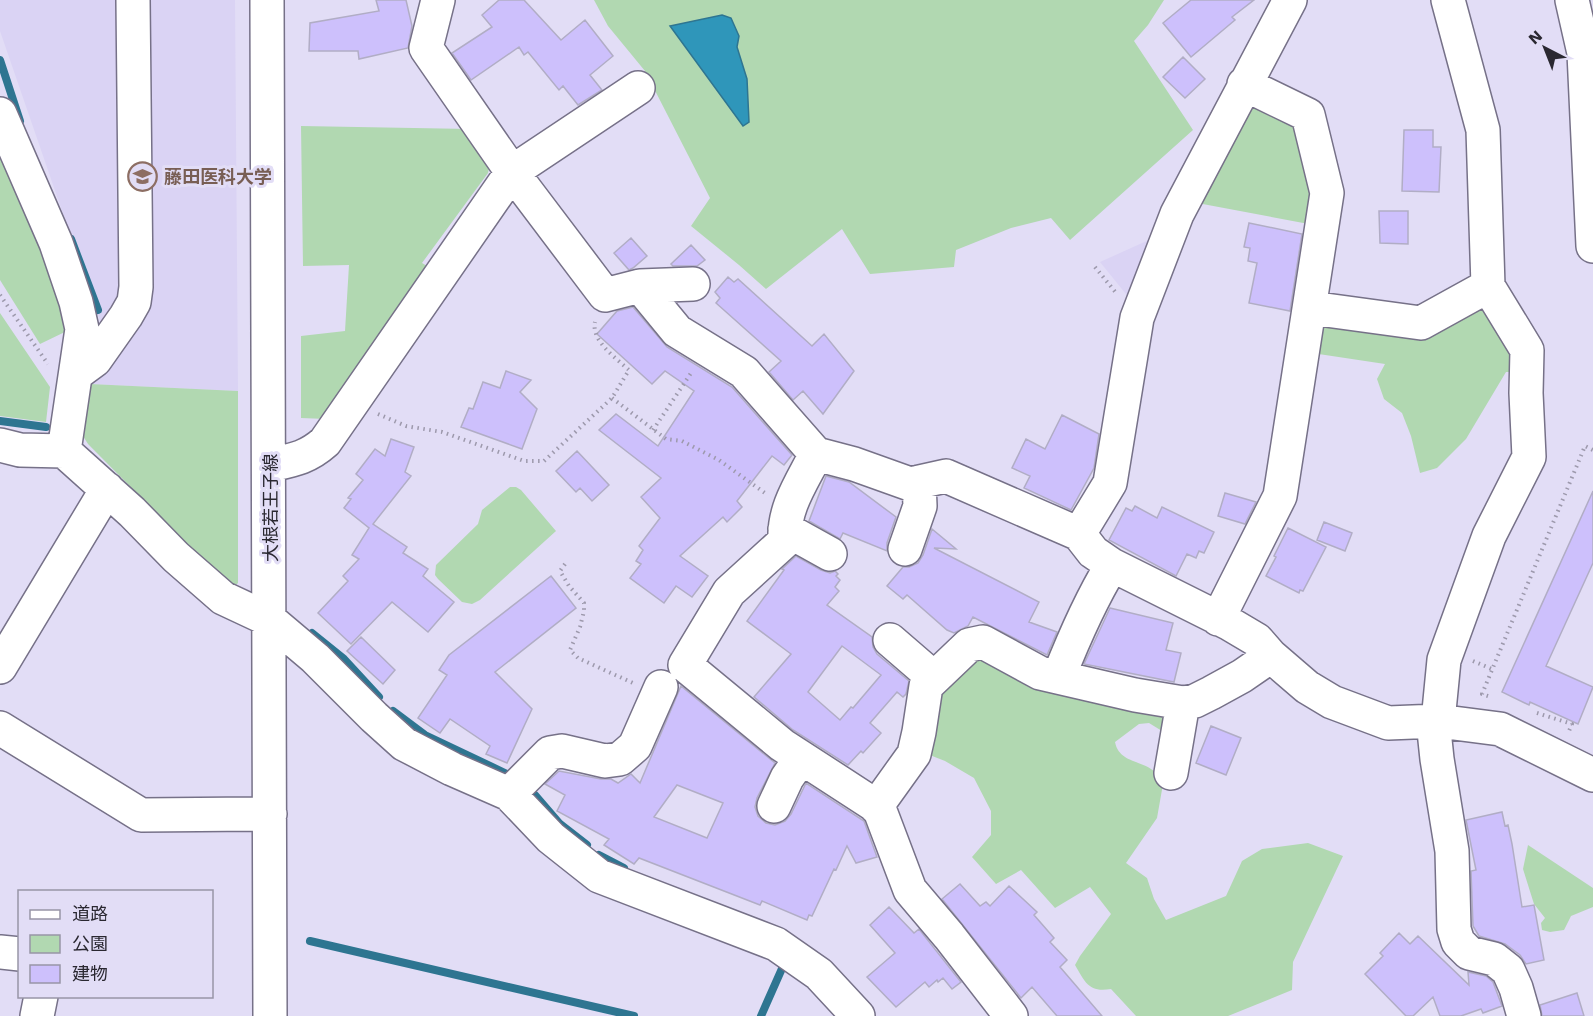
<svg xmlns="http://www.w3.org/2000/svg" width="1593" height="1016" viewBox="0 0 1593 1016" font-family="'Work Sans','Noto Sans JP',sans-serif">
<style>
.built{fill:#dad3f4}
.green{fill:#b1d8b1}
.water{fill:#2f96ba;stroke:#2e7591;stroke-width:1.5}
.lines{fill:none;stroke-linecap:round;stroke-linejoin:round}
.stream{stroke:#2e7591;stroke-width:8}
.building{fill:#cdc0fc;stroke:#b1adc5;stroke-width:1.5;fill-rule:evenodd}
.minor-casing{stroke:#767188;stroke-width:36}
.path{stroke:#9d99ac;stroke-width:4;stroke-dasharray:1.5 4.5;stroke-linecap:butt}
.minor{stroke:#fff;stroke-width:33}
.labels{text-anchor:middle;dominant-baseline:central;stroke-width:6;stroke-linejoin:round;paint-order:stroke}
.education-label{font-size:18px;font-weight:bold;fill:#785e54;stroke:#e2ddf6;text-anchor:start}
.street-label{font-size:18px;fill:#2a2831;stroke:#e2ddf6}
</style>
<rect width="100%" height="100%" fill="#e2ddf6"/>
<path class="built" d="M0,0H235L238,391L90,384L100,321L0,31Z
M1151,239L1130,299L1100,262Z"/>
<path class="green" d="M594,0H1164L1148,25L1134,41L1193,130L1070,240L1051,218L1011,228L956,250L954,267L870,274L842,229L766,289L739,265L691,226L710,198L645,71L608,26Z
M1253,101L1289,114L1317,184L1314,225L1192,202Z
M301,126L470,129L491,157L488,173L422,263L432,269L326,419L301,418V336L345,331L349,265L303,266Z
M0,150L43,243L69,330L40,344L0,280Z
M1482,303L1514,349L1515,372H1506L1466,439L1437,468L1420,473L1411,436L1402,413L1384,399L1377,379L1385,364L1312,353L1316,328L1326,320Z
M0,313L50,387L46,422L0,416Z
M90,384L238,391V583L235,586L212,569L88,444L81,433Z
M510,487H516L521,490L556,531L480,600L472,604L462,602L438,579L435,575L436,565L478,524L482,510Z
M965,654L1172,710L1162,731L1149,723L1139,724L1115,742C1119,763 1142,760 1155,772C1158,775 1161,780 1163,784L1157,818L1126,863L1147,878L1154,899L1166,920L1226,896L1242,861L1262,849L1308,843L1343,856L1293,962L1292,990L1228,1016H1136L1111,989C1089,993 1085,982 1075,965L1080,956L1111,914L1090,887L1055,908L1021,870L996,884L972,857L991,835V811L974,778L945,761L922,752L930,691Z
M1528,845L1593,888V907L1571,916L1564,930L1550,932L1542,930L1541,923L1545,918L1534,904L1523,869Z"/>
<path class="water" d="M722,15L731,18L739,36L737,47L747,79L749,122L743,126L670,26Z"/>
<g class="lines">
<path class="stream" d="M0,60L20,121
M71,239L98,310
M0,421L46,427
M312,633L343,658L379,697
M393,711L425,735L507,774
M535,795L560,824L587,845
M599,855L624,868
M310,941L634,1016
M761,1016L784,964"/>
</g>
<path class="building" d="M376,0H406L412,26L408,48L359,59L358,51H309L310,23L379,11Z
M499,0H524L561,40L585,20L613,56L590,75L602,90L578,105L563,86L559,90L528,52L524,55L519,47L471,80L452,53L492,27L482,15Z
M1191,0H1254L1232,17L1235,20L1191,57L1163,23Z
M1183,57L1205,79L1185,98L1163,77Z
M1404,130H1433V147H1441L1439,192L1402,191Z
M1379,211H1408V244L1380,243Z
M1249,223L1302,234L1290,311L1249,303L1257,263L1248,261L1250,248L1244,247Z
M631,238L647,256L633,268L629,270L614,253Z
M691,245L705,260L697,266H673L671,264Z
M728,277L734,282L738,279L812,346L824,334L854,371L823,414L803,391L793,400L769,372L781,361L716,303L720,298L715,292Z
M633,307L667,347L732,387L792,455L784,465L772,456L737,501L742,507L727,522L723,517L680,556L708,576L692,597L676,586L664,603L630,578L641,564L636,561L643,550L639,546L660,518L641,497L661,478L599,430L616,414L658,446L694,391L665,371L652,384L597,334L617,311Z
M506,371L531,380L520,392L537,409L522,449L461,427L469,408L473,409L483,382L500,388Z
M1062,415L1099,434L1094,468L1071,510L1024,488L1030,476L1012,468L1026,439L1045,449Z
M391,439L414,447L405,472L411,476L373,524L407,547L403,553L428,569L423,576L454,602L428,632L392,602L351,644L318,613L348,581L343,576L359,559L352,555L369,528L344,508L351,499L348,498L363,480L356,474L375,449L385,456Z
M577,451L609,485L592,501L580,488L576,492L556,471Z
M826,476L849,482L896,517L887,543V551L843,533L840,539L809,521Z
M1593,491V563L1546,666L1593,687L1578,724L1530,702L1529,705L1502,692Z
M1225,493L1256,502L1245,524L1218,516Z
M1135,506L1157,518L1162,507L1214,532L1204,553L1199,551L1196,558L1187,554L1176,576L1109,540L1126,508L1132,511Z
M1324,522L1352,533L1345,551L1317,540Z
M1288,528L1326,547L1303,591L1300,590L1299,593L1266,576L1276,557L1274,556Z
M932,529L956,549L934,548L1039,602L1029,622L1057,632L1047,655L973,617L968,626L954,633L947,630L907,595L903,599L887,586L903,567H909L918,563L923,555Z
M796,556L821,570L830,573L835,571L838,574L836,576L840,580L835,587L839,591L827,605L872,637L873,647L877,654L909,681L906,694L903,697L897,692L870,723L881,733L863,753L861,751L848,765L793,730L754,697L791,654L747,621L784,570L782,569ZM842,646L881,675L853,708L851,707L840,720L808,692Z
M551,576L576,608L495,672L532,709L507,763L486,754L490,746L450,719L440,733L418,718L447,675L439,670L449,655Z
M1110,608L1173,623L1166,650L1181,653L1174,682L1084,664Z
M361,637L395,670L383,684L347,651Z
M681,686L775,763L757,798L755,807L758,816L766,823L775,825L785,821L791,814L806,783L864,821L877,857L856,863L847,846L836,870L834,869L812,916L809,915L807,920L762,901L760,905L639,858L634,864L604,845L609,839L557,811L565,795L545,784L559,771L601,779H611L618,783L631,774L640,783ZM677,785L723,803L707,838L654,817Z
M1211,726L1241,738L1226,775L1196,763Z
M1502,812L1505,826L1508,825L1512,844L1522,907L1534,905L1544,960L1526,964L1520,955L1505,944L1479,936L1473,926L1471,871L1476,870L1466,820Z
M960,884L980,906L986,902L990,906L1009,886L1037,912L1034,915L1054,938L1050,942L1067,960L1060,967L1102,1016H1057L1032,987L1021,998L942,899Z
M889,907L914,933L919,929L961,982L952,989L943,978L938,982L937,980L929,987L925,982L896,1007L867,977L895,953L870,925Z
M1399,933L1410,944L1418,936L1469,985L1468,972L1486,976L1493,982L1502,1006L1483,1013L1481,1009L1461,1016H1440L1433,997L1413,1016H1406L1365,974L1383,956L1380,953Z
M1577,993L1584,1016H1542L1540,1005Z"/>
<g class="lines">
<defs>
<path id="minor" d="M267,0L270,1016
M438,0L426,48L512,172L605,295L640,286L677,331L744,372L816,454L854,464L910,484L946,476L1079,534
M1290,0L1177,214L1137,318L1110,483L1079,534L1093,552L1112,565L1230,624L1257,640L1271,656L1307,687L1332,702L1388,723L1438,721L1500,729L1593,775
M1572,0L1584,53L1593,246
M0,114L56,243L76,302L82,329L64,451
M640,286L693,284
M1311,308L1421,323L1488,286L1483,130L1448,0
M76,374L95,360L126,316L134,302L136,287L133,0
M0,445L20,450L64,451L132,512L176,557L223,598L270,620L315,658L374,717L404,744L452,769L509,794L551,838L599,876L776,944L819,974L858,1016
M816,454C802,482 783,508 785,541L729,592L685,665L782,745L879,808L910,890L949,936L1011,1016
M270,465C293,460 307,458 325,442L512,172L638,88
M785,529L830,554
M905,549L920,506L919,482
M1218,619L1280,496L1327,193L1308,115L1244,84
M890,640L934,678
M0,667L107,489
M1059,676C1074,638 1090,601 1112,565
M1433,721L1437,759L1452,851L1454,929L1458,942L1469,953L1494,959L1508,970L1516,988L1524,1016
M1438,721L1444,660L1489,536L1529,457L1526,393L1527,350L1488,286
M0,728L141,815L270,814
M1171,773L1183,703
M509,794L550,753L562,751L605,761L620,759L635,746L661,687
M774,806L787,778L801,758
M876,807L914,754L919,732L926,686L969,645L983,642L1040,673L1135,695L1183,703L1195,701L1211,693L1242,676L1271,656
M0,952L20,954
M37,1016L41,996"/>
</defs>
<use href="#minor" class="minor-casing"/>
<path class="path" d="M1095,267L1117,294
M0,295L48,364
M612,398L666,439L682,441L719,460L765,493
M378,414L406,426L442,432L524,461H544L612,398L629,370C616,358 591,341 595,322
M653,430L691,373
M565,564L560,571L569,586L584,603V611L580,627L570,650L578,658L633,683
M1473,661L1492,669
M1488,696L1482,694L1585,446L1593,450
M1537,713L1572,724L1569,731"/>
<use href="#minor" class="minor"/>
</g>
<defs>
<symbol id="university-ring" viewBox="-11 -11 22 22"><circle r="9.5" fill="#e2ddf6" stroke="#8d6e63" stroke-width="1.5"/><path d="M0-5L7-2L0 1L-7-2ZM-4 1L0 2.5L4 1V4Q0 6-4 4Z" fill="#8d6e63"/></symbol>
</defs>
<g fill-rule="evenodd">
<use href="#university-ring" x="126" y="160" width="33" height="33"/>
</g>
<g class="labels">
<g class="education-label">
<text x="164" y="176">藤田医科大学</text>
</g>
<g class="street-label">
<text transform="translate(270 508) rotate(-90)">大根若王子線</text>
</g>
</g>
<rect x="18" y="890" width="195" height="108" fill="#e2ddf6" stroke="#9895a7" stroke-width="1.5"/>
<rect x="30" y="910" width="30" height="9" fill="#ffffff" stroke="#9895a7" stroke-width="1.5"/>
<text x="72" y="920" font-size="18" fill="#2a2831">道路</text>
<rect x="30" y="935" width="30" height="18" fill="#b1d8b1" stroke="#9895a7" stroke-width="1.5"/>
<text x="72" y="950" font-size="18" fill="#2a2831">公園</text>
<rect x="30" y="965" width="30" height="18" fill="#cdc0fc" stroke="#9895a7" stroke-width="1.5"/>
<text x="72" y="980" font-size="18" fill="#2a2831">建物</text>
<g transform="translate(1545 48) rotate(318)" stroke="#e2ddf6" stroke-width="4.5" paint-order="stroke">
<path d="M0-4.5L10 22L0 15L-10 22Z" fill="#2a2831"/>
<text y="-9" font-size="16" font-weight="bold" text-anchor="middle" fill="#2a2831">N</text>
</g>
</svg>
